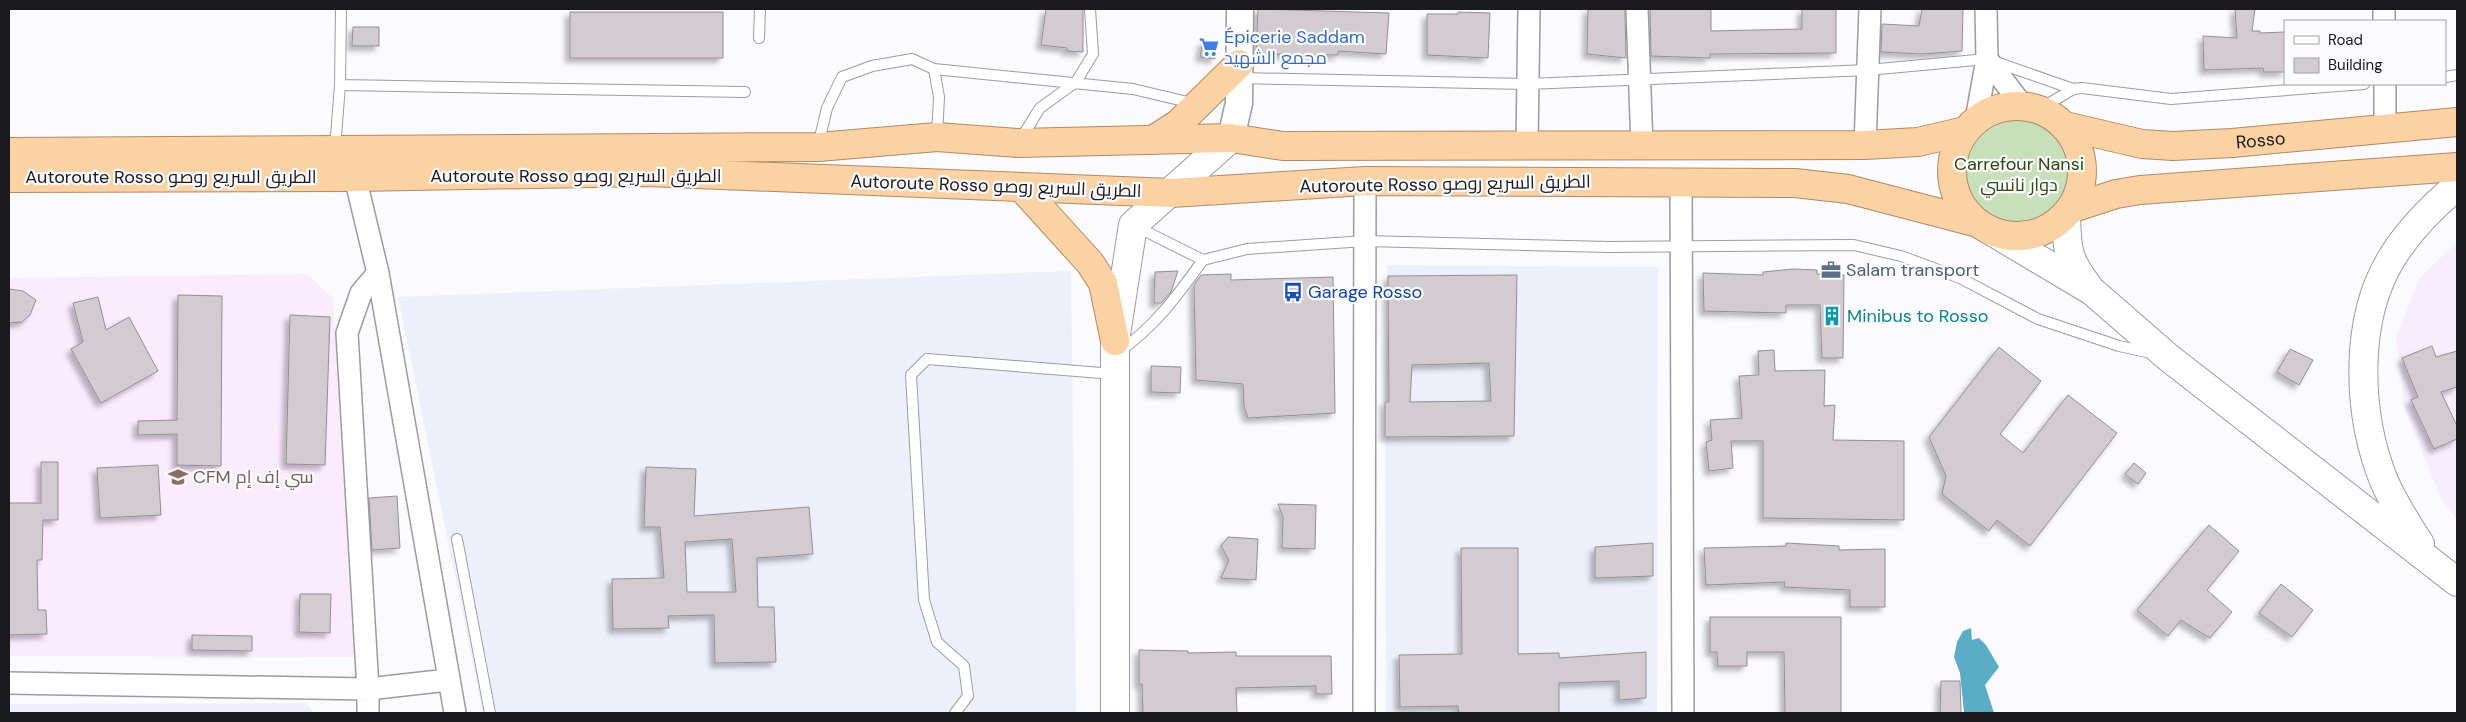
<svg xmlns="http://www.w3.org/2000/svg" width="2466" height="722" viewBox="0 0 2466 722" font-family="'DM Sans',Cairo,sans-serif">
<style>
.built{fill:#edf0fa}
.industrial{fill:#f7edfe}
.education{fill:#fbebfe}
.green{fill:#c7e0b9}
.water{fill:#5aadc4}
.building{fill:#d2ccd1;stroke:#948e93;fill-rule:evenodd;filter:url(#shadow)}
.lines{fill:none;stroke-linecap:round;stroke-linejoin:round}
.service-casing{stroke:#9a9ca1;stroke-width:12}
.minor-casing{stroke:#9a9ca1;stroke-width:24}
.tertiary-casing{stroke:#9a9ca1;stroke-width:29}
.secondary-casing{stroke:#9a9ca1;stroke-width:30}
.trunk-casing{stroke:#ad8a66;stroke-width:30}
.service{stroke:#fff;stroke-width:10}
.minor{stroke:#fff;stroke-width:21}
.tertiary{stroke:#fff;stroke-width:26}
.secondary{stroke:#fff;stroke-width:28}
.trunk{stroke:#fcd2a4;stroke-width:28}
.labels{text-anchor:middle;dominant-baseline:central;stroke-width:4.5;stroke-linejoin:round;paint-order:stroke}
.shop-label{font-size:18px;fill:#366cbe;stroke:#fbfbfe;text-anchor:start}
.street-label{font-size:18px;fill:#1a1a1c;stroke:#fbfbfe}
.park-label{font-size:18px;fill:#29490e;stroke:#fbfbfe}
.service-label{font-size:18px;fill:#4e5e75;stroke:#fbfbfe;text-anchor:start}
.transit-label{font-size:18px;fill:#164399;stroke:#fbfbfe;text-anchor:start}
.culture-label{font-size:18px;fill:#0d838f;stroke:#fbfbfe;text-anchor:start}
.education-label{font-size:18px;fill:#785e54;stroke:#fbfbfe;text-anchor:start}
</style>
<defs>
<filter id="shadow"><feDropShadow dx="-4.5" dy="4.5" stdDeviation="2.5" flood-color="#0004"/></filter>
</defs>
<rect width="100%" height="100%" fill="#fbfbfe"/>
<path class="built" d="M1387,265L1658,267L1657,713H1386L1385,402Z
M1071,271L1076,713H483L398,297Z
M306,703L314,713H9V704Z"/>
<path class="industrial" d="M2457,242V521L2440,496L2404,406L2396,338L2419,279Z"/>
<path class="education" d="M307,274L333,298L361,657L9,656V278Z"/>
<path class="green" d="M1966 174a54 54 0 1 1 108 0a54 54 0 1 1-108 0Z"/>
<path class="water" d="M1971,628L1972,640L1979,638L1986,645L1999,667L1985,685L1994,713L1964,712L1960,673L1954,657L1957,642L1963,631Z"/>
<path class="building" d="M1046,9H1083V52L1067,51V48L1041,45Z
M1258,9L1389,13L1386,54L1338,51V55L1256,54Z
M1588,9H1625L1626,58L1587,54Z
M1650,9H1711V31L1802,29V9H1836V53L1710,54V58L1651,56Z
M1922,9H1963L1962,51L1923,54L1881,52L1882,24L1919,26Z
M2235,9H2255L2252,31H2260V33L2285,32V72H2264L2263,68L2204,70L2203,36L2237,38Z
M570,12H723V58H570Z
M1458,12L1490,13L1488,58L1427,55V14H1458Z
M353,27H379V46H352Z
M1203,41L1216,42L1215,59L1200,57Z
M1793,269L1817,270V274L1844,275L1843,358H1822L1820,305H1786V313L1704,311L1703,273L1763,275V272Z
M1178,271L1171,292L1161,303H1154L1155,272Z
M1231,274V280L1333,277L1335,413L1248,418L1244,406L1243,384L1196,380L1194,285L1201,275Z
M1517,275L1514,436L1385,437V402H1389L1388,276ZM1489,363L1491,401L1410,402L1412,365Z
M9,289L23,291L36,300L30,315L22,322L9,323Z
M178,295L222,296L221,466L177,465V434L138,435V421L177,420Z
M98,297L106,330L129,317L158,371L101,403L71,349L83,342L73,303Z
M290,315L330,317L325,465L286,464Z
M2432,346L2436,357L2457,351V387L2441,392L2457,426V439L2434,449L2411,400L2418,397L2402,358Z
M1999,347L2041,381L2000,434L2023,453L2068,395L2117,433L2030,546L1997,520L1989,531L1942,494L1946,476L1929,437Z
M2290,349L2313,360L2299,385L2277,372Z
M1774,350L1775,371L1825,370L1824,406L1835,405L1833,440L1904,441V520L1763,518V441H1731L1733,468L1709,471L1706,442L1712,440L1710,420L1742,418L1739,376L1759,375L1758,351Z
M1151,366L1181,367L1180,393L1151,392Z
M41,462H58V520H43L42,560H37L38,610H46L47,634L9,635V503H41Z
M2134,463L2146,473L2138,484L2125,474Z
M158,465L161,515L100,518L97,468Z
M646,467L696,469L694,516L809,507L813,554L757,558L758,607H774L776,662L715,663L714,615L668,616L669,628L613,629L612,579L664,578L660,527H644ZM732,539L736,592H687L685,542Z
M397,496L400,548L372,550L369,498Z
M1278,504L1316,505L1315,549L1282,548L1283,517Z
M2209,525L2239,551L2207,590L2232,612L2210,638L2181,620L2168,636L2137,610Z
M1228,537L1258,539L1256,580L1221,578L1229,560L1221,546Z
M1653,543V576L1595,578V547Z
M1786,543L1839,546V550L1885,549V607H1850V590L1784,587L1785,582L1706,585L1704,548L1786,546Z
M1461,548H1518V654L1559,653V658L1646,652V698L1619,700V681L1559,683V713H1459L1458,706L1400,707L1399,655L1462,654Z
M2281,584L2313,610L2292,637L2259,613Z
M300,594H331L330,633L299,632Z
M1710,617H1841V713H1785L1784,652H1747V666H1718L1717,652H1710Z
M192,635L252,636V651L192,650Z
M1139,650L1188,651V653L1236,652V656H1331L1332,694H1316V686L1236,688L1237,713H1143L1142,684H1139Z
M1941,681H1960L1961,713H1940Z"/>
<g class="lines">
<defs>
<path id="service" d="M759,38L760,9
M934,69L1133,89L1196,104
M2445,77L2457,75
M1240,78L1528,84L1868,70L1987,59L2073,89
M340,85L745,92
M2040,109L2073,89L2082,88L2171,99L2364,84
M1020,140L1040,108L1076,82L1093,54L1090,9
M818,146L827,108L842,77L872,66L912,59L934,69L939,97L937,136
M335,149L340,85L341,9
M1135,226L1203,260
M1117,353C1155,327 1177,296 1203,260L1247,249L1365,241L1609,247L1854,245L1901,256L1960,278L2038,319L2119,346L2151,353
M457,539L490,713
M955,713L968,696L964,666L937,642L924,600L911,375L927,359L1114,374"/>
<path id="minor" d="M1637,9L1642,146
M2384,9V21
M1987,59L2022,105
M2385,84V129
M1976,120L1987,59L1986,9
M1865,145L1870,9
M1527,146L1529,9
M355,177L378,273L455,713
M1681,182L1683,713
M9,683L368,689L448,680
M368,713V689L347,333L361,293L378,273
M1364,713L1365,181"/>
<path id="tertiary" d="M1231,138L1239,103L1240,9"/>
<path id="secondary" d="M2066,215C2067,249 2067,259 2088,286
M1988,229L2092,291L2169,358L2457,582
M2420,544C2407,524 2394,504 2384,481C2357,414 2353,319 2393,256C2410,229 2433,206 2457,186
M1115,713V341L1133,225L1231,138"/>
<g id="trunk">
<circle cx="2017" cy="171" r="65"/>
<path id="s1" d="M2065,126L2142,144L2173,146L2232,143L2457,122"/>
<path d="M1153,140L1178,124L1239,64"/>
<path d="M9,152L818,147L937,137L1018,143L1231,138L1283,146L1865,145L1918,142L1965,131"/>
<path d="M9,178L355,177L647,172L1171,193L1365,181L1795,183L1848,189L1978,223"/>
<path d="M1022,188L1090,263L1103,283L1115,341"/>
<path d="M2070,209L2116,194L2140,190L2457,167"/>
</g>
</defs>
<use href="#service" class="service-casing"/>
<use href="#minor" class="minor-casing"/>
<use href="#tertiary" class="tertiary-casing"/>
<use href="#secondary" class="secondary-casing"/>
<use href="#trunk" class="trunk-casing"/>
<use href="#service" class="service"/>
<use href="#minor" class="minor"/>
<use href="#tertiary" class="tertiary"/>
<use href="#secondary" class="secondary"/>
<use href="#trunk" class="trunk"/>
</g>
<defs>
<symbol id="supermarket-bare" viewBox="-9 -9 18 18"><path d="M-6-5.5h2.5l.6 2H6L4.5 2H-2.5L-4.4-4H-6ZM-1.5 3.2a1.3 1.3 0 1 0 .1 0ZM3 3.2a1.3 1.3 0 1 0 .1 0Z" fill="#3f7fe0" stroke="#fbfbfe" stroke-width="2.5" paint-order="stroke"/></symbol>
<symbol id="office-bare" viewBox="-9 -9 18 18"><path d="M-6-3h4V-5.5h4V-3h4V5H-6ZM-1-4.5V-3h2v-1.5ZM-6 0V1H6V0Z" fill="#5c6f8a" stroke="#fbfbfe" stroke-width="2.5" paint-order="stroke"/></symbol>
<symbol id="bus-bare" viewBox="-9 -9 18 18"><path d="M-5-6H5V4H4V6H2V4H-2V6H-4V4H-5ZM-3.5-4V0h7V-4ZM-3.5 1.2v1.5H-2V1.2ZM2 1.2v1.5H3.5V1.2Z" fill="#1a4fb4" stroke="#fbfbfe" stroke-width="2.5" paint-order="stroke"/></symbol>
<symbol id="building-bare" viewBox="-9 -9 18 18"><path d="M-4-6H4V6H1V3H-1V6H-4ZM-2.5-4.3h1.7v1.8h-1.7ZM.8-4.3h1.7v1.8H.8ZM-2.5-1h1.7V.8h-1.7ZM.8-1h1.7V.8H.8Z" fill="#0f9aa8" stroke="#fbfbfe" stroke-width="2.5" paint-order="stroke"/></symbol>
<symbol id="university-bare" viewBox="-9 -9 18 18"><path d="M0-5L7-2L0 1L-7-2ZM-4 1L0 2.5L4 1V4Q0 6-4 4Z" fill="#8d6e63" stroke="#fbfbfe" stroke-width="2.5" paint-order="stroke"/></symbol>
</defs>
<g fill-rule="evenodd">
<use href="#supermarket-bare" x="1195" y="33" width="28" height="28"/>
<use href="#office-bare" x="1817" y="256" width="28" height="28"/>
<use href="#bus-bare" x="1279" y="278" width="28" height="28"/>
<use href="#building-bare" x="1818" y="302" width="28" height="28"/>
<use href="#university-bare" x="164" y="463" width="28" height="28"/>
</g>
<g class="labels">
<g class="shop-label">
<text x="1224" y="37">Épicerie Saddam<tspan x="1224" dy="21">مجمع الشهيد</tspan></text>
</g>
<g class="street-label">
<text stroke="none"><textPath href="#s1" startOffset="198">Rosso</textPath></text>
<text x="576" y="176">Autoroute Rosso الطريق السريع روصو</text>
<text x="171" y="177">Autoroute Rosso الطريق السريع روصو</text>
<text transform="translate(1445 184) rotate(-1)">Autoroute Rosso الطريق السريع روصو</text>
<text transform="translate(996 186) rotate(2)">Autoroute Rosso الطريق السريع روصو</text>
</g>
<g class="park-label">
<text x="2019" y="164">Carrefour Nansi<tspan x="2019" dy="21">دوار نانسي</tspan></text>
</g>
<g class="service-label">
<text x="1846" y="270">Salam transport</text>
</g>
<g class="transit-label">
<text x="1308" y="292">Garage Rosso</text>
</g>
<g class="culture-label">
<text x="1847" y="316">Minibus to Rosso</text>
</g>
<g class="education-label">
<text x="193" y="477">CFM سي إف إم</text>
</g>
</g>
<rect width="2466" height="722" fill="none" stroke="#1a1a1c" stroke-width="20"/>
<rect x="2284" y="20" width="162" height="65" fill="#fbfbfe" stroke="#a1a1a4"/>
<rect x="2294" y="36" width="25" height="8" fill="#ffffff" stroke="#a1a1a4"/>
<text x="2328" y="45" font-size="15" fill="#1a1a1c">Road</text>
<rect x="2294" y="58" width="25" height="15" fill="#d2ccd1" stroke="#a1a1a4"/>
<text x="2328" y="70" font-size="15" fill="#1a1a1c">Building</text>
</svg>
